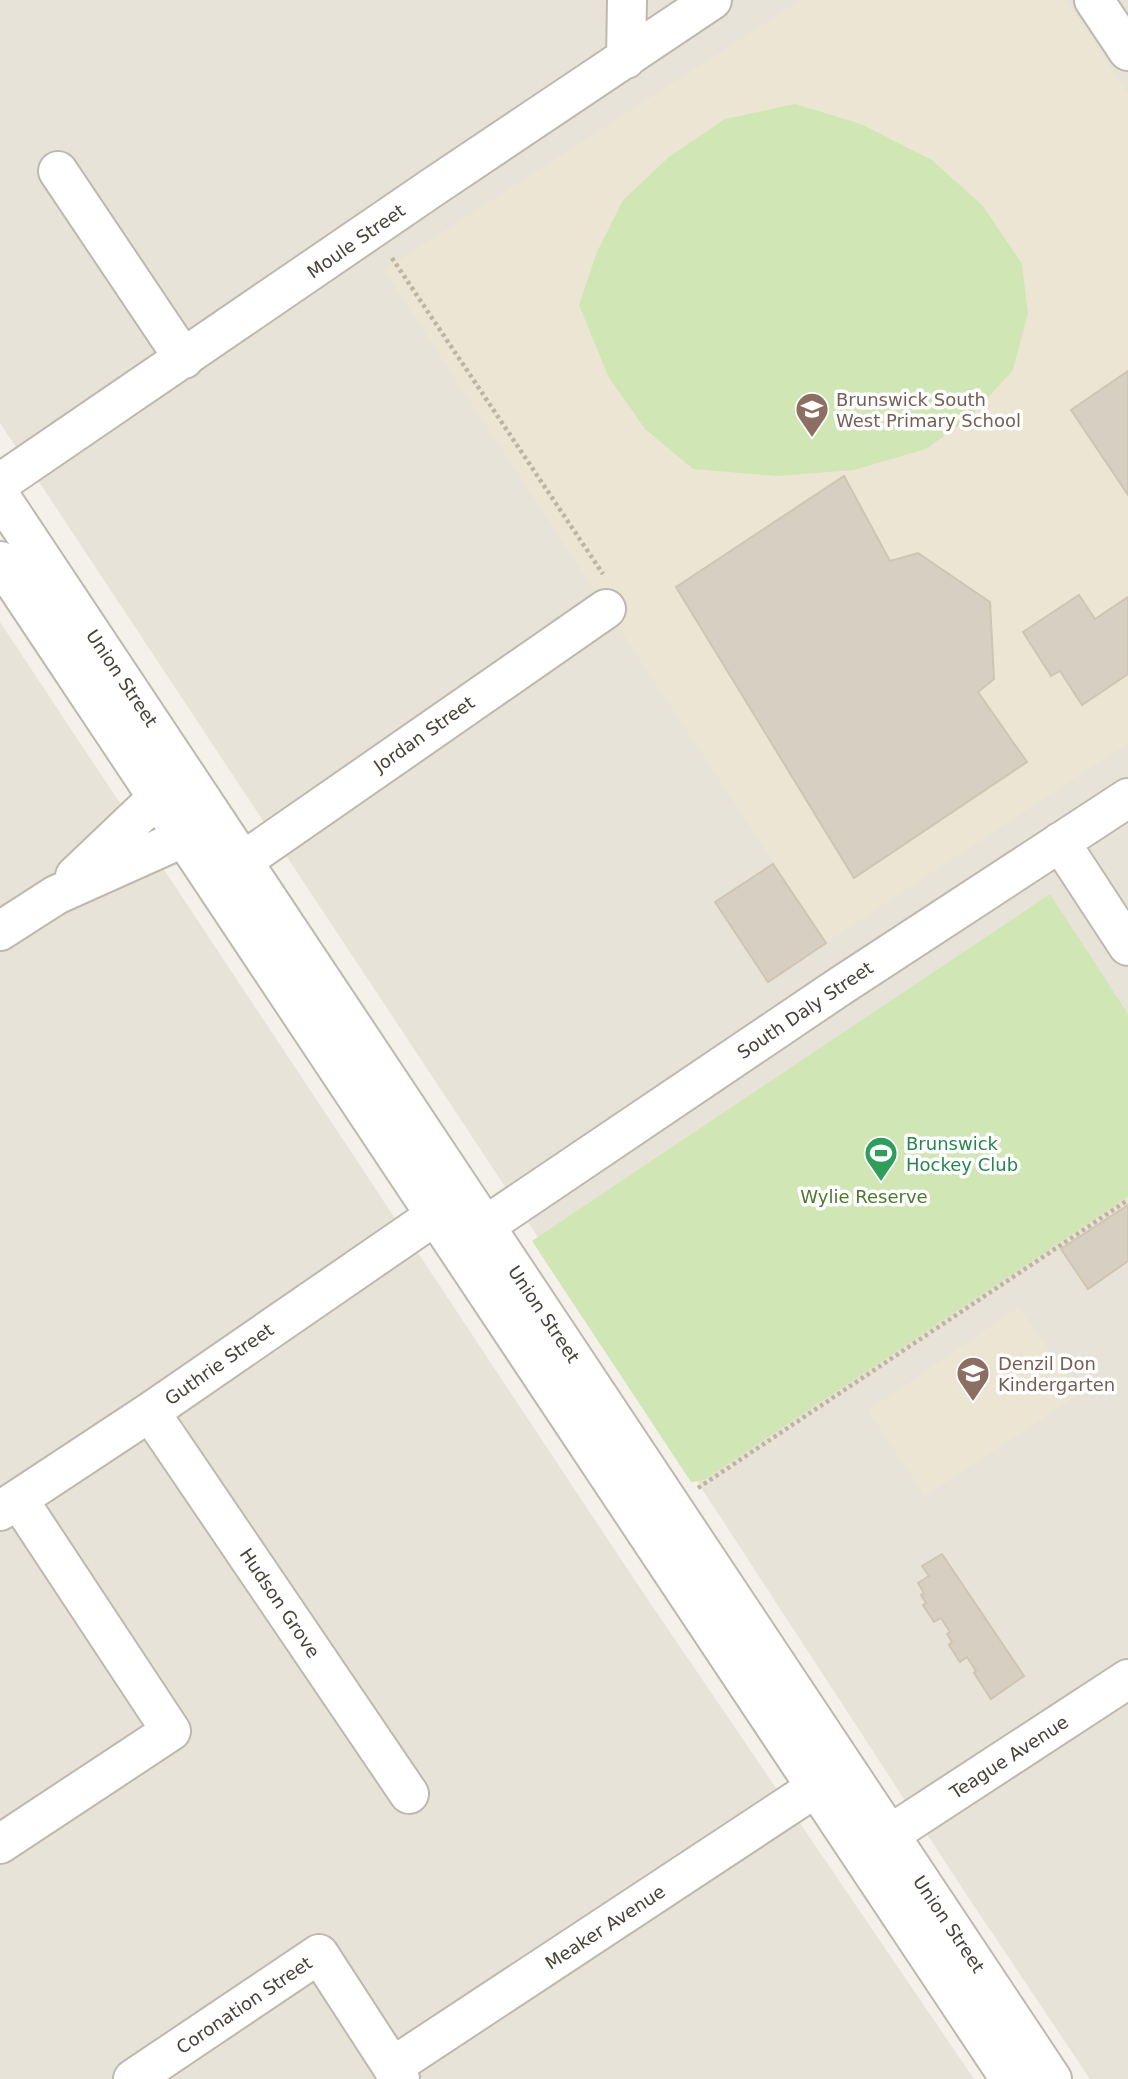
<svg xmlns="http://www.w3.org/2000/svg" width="1128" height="2079" viewBox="0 0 1128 2079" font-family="'DejaVu Sans',sans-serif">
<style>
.residential{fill:#e8e3d8}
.education{fill:#ece5d4}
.green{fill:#d1e6b5}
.building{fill:#d8cfc3;stroke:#d0c4b3;stroke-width:2}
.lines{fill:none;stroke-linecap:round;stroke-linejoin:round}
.minor-casing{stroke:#bfb8ad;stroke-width:42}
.path{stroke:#c0b49e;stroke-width:4.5;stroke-dasharray:3.5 3.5;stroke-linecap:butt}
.minor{stroke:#fff;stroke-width:38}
.labels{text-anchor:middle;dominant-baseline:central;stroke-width:7;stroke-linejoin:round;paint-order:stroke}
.street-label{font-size:18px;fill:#484138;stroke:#fff}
.education-label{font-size:18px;fill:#785e54;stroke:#fff;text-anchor:start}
.leisure-label{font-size:18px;fill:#27864d;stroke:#fff;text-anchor:start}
.park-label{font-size:18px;fill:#4b782d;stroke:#fff}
</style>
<rect width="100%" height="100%" fill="#f4f1ea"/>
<path class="residential" d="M0,0H1128V2079H1090L968,1897L496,1173L0,423Z
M0,622L640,1588L974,2079H0Z"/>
<path class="education" d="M801,0H1066L1128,94V743L826,942L384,270Z
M1019,1307L1079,1394L925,1496L868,1411Z"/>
<path class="green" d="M795,104L861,124L932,160L983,206L1022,264L1028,313L1013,370L971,416L926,449L854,470L777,476L693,469L645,429L608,376L579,305L597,252L623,200L669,157L725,119Z
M1050,894L1128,1014V1197L704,1480L691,1482L532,1241Z"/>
<path class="building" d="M1128,371V495L1071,410Z
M844,476L890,561L918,553L990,602L994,679L978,692L1027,762L854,878L676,587Z
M1079,595L1095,619L1128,597V674L1082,705L1060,671L1051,676L1023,632Z
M773,864L826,943L768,982L715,902Z
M1128,1205V1261L1088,1289L1061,1249Z
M942,1554L1024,1676L991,1699L974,1673L976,1671L967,1657L960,1662L949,1645L952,1642L947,1634L950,1632L941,1618L934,1622L923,1605L926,1603L921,1595L924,1593L918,1583L929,1576L922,1566Z"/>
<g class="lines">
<defs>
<path id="minor" d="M1094,0L1128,51
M626,59L627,0
M58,171L184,359
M0,483L433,187L712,0
M0,496L1052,2079
M0,561L1010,2079
M1060,842L1128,946
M223,875L606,609
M75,876L157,798
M0,931L56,895L183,838
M485,1226L839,987L1128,798
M150,1412L409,1794
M0,1511L150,1412L436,1215
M889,1835L1128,1679
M0,1844L171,1731L18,1499
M392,2067L838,1773
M133,2079L319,1954L400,2079"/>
</defs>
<use href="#minor" class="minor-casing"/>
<path class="path" d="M392,258L603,574
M698,1488L1128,1200"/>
<use href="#minor" class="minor"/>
</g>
<defs>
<symbol id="school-pin" viewBox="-11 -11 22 30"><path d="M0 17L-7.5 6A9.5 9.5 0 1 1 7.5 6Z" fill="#8d6e63" stroke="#fff"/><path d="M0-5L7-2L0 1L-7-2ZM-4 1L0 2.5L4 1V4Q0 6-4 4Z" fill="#fff"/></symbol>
<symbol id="stadium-pin" viewBox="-11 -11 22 30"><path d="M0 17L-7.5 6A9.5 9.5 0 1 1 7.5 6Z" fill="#2e9e5b" stroke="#fff"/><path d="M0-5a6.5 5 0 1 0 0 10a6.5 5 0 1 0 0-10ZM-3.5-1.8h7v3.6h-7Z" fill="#fff"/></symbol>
</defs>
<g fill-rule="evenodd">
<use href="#school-pin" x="793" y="390" width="38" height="52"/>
<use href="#stadium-pin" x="862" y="1134" width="38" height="52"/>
<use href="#school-pin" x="954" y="1354" width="38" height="52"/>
</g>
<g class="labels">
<g class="street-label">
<text transform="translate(356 241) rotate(-35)">Moule Street</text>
<text transform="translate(122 678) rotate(56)">Union Street</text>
<text transform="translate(424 734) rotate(-35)">Jordan Street</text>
<text transform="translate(805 1010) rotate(-34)">South Daly Street</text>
<text transform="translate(544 1314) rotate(56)">Union Street</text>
<text transform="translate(219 1364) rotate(-35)">Guthrie Street</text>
<text transform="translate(280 1603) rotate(56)">Hudson Grove</text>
<text transform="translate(1009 1757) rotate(-33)">Teague Avenue</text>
<text transform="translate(949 1924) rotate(56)">Union Street</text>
<text transform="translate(605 1927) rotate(-33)">Meaker Avenue</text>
<text transform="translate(244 2005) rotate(-34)">Coronation Street</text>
</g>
<g class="education-label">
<text x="836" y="399">Brunswick South<tspan x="836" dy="21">West Primary School</tspan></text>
<text x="998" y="1363">Denzil Don<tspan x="998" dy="21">Kindergarten</tspan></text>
</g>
<g class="leisure-label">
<text x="906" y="1143">Brunswick<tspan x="906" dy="21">Hockey Club</tspan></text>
</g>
<g class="park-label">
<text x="864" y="1196">Wylie Reserve</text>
</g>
</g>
</svg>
